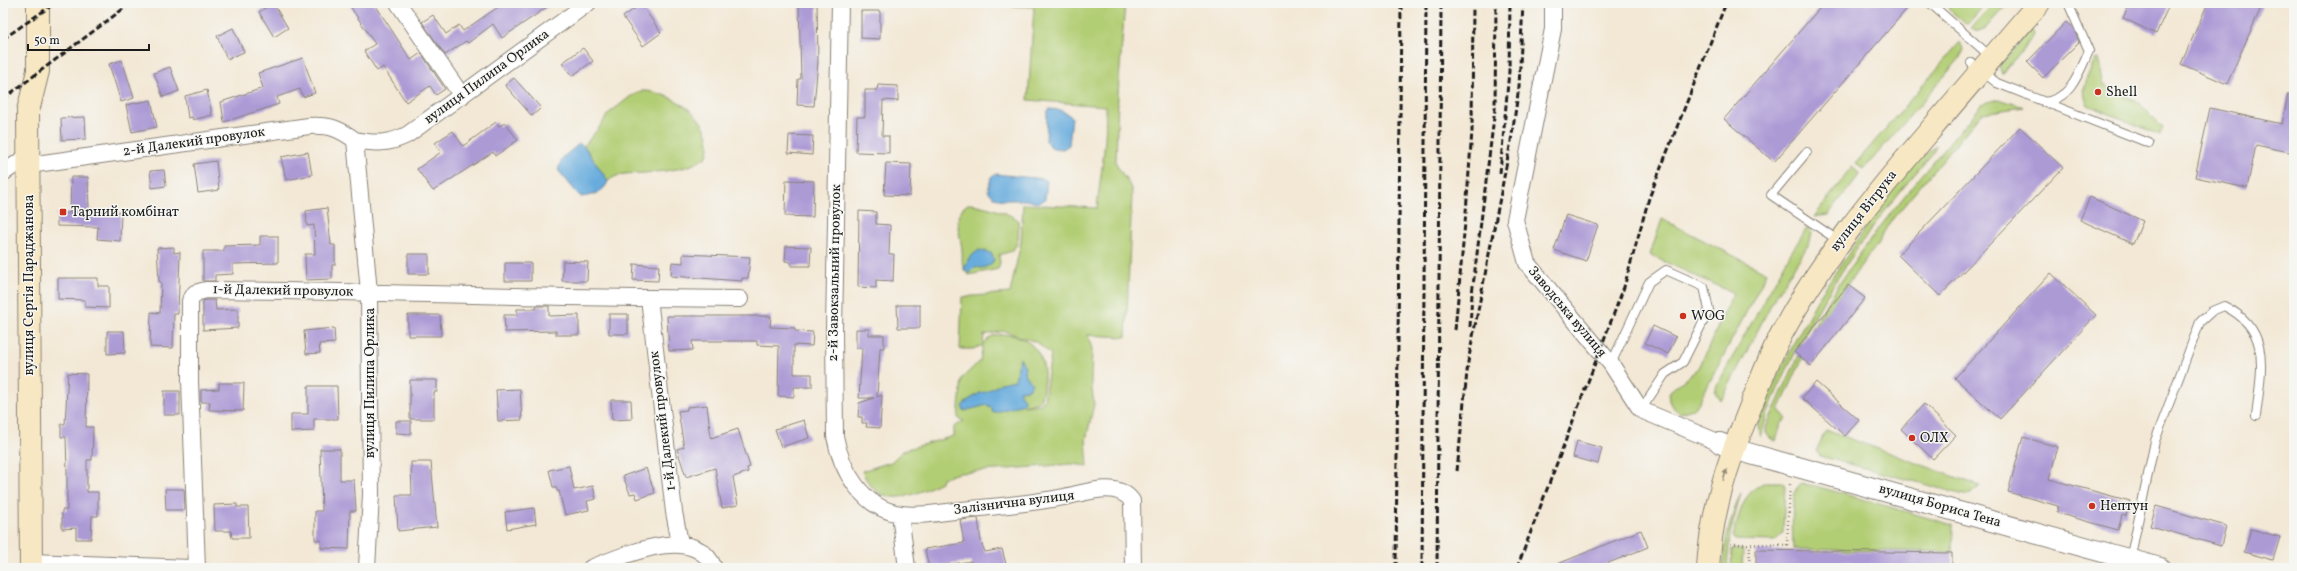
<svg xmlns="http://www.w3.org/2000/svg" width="2297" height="571" viewBox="0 0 2297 571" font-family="Vollkorn,serif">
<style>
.green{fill:#b2ce75;stroke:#677548;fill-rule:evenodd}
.water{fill:#67acdd;stroke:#42647c}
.building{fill:#ac9ad5}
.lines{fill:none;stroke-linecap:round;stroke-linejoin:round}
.service-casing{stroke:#888278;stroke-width:10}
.minor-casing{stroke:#888278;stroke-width:18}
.tertiary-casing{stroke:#888278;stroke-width:22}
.secondary-casing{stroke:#888278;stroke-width:24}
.path{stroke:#888278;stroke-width:2.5;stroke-dasharray:1 3;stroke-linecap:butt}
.service{stroke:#fff;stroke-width:8}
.minor{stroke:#fff;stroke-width:16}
.tertiary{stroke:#fff;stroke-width:20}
.secondary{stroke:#f7e8c3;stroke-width:22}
.rail{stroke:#1c1c1c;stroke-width:3;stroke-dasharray:6 3;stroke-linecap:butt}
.oneway{fill:#948c78}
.poi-dot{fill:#c8321e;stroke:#f6f6f2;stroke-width:1.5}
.labels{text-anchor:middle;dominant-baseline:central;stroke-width:3;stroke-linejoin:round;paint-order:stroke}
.street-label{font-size:14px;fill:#1c1c1c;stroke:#f6f6f2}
.poi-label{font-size:14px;fill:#1c1c1c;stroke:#f6f6f2;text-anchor:start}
</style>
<rect width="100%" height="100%" fill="#f6f6f2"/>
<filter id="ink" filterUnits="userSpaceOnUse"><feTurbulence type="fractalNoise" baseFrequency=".025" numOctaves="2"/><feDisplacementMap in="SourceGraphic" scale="8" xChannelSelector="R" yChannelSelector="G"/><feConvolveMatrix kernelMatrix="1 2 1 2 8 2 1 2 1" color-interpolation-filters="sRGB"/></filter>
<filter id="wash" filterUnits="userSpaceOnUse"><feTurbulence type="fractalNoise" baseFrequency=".012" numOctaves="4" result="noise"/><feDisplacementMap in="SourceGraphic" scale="16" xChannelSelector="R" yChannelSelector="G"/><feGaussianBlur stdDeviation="0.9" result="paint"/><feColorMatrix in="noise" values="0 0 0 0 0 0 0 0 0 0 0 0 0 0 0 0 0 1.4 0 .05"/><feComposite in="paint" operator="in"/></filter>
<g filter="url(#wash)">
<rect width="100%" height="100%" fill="#f3e8d5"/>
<path class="green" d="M964,3H1125L1118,94L1116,163C1121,175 1131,182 1132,194L1126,337L1088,335L1092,349L1091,382L1094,404L1086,440L1088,466L1071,464L959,473L942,478L941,482C910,498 879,510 862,471L891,462L904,450L954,436V427L964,421L958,418L962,378L980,361L983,345L973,349H960L962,297L1010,293L1021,242L1023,204L1097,208C1100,175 1108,140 1105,106L1028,100L1034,7ZM1004,331L1036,342L1051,354L1044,400L1041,404L1024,406L1038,402C1043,396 1043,389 1044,381C1047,351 1023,328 992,336L983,344L984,335Z
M1946,3H1986L1967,25L1952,12Z
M1993,3H2008L1986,28L1979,31L1971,28Z
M2031,29L2034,34L2033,37L2002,74L1999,66Z
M1960,42L1963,49L1961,57L1864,169L1856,163Z
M2098,59L2104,85L2138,102L2163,127L2160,135L2088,105C2079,90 2089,75 2095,60Z
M642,91C672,91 719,121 707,156C691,170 664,171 644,173C630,174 619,172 608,181L584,146L601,125L608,114L631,96Z
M1999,99L2024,107L1982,113L1890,222C1882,234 1877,248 1867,257L1813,335L1779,410L1787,419L1781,424L1776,441L1770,438L1766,433V427C1783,391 1798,354 1817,320C1863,241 1922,174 1982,105L1987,102Z
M1936,146L1933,153C1877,216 1828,285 1791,361C1779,386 1767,410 1761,437L1758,426L1761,411L1796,339L1820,295L1890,193L1918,160Z
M1852,167L1860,174L1828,215L1814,217Z
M968,204C979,204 1010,213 1018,220C1019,229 1020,246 1011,251C1008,253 1003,253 999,255L1000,264L998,269L969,275C960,269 963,260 962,250C961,235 951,214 968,204Z
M1662,219L1767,273L1698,404L1693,409L1680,413C1671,407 1666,401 1670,391L1699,368L1733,293L1650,255Z
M1807,228L1812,233L1810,242L1774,299L1721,401L1715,392L1717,385L1790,254Z
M1826,430L1980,486L1968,496L1820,456L1816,451Z
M1766,482H1782L1785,484L1783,533L1775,541L1735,540L1733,536C1740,514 1742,491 1766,482Z
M1801,484L1816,486L1953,525L1952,552L1793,549C1793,536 1789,490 1801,484Z
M1741,493L1730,534L1727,568H1722C1725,541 1730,518 1741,493Z
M1732,549L1743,550L1742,568H1731Z"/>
<path class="water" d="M1049,109L1061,110L1072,117L1069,145L1063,149L1052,148L1046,141L1047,111Z
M579,144L584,146L608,181C605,192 591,196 581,197L577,193L558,170L563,157Z
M996,174L1044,179L1047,181L1045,199C1037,206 1034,201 1025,200C1013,199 995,204 988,190L991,178Z
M979,250L991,253L994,260C989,268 982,269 975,267L969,273L964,269L969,258Z
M1020,358L1025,367L1024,372L1032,384L1027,390L1019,391L1025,402L1024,404L993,413L991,407L987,405L964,411L962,406L970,399L980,393L986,392L1001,383L1015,380Z"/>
<g id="blocks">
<path class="building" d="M273,3L288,28L274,37L259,12Z
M348,3H374L411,60L421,53L445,89L436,95L430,86L406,102L383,67L377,71L364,51L375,44Z
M504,3H553L502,38L493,24L468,43L466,41L445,55L422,22L433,15L446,34L459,25L463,31Z
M799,3H817L818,61L814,106L797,105L798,79H801Z
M1824,3H1912L1774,162L1724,119Z
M2130,3H2170L2156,34L2123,18Z
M2208,3H2263L2227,84L2181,64Z
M641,4L661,33L643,46L623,17Z
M861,11H880V39L861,38Z
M2066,22L2074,29L2079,42L2043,78L2027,62Z
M233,28L244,52L227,59L217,36Z
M583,48L593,61L572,76L562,63Z
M303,58L315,93L303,97L300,89L277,97L279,104L224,122L221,102L263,88L258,73Z
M122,60L134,98L121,102L109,64Z
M170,67L179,91L163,97L154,73Z
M514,78L541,108L532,116L505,85Z
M878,85L898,86V101L883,100L882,136H889V153L856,152L857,117H865V90H877Z
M207,90L212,115L193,120L192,117L188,118L185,96Z
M2288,94H2294V153L2256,145L2247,188L2195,177L2210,108L2282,124Z
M151,100L157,127L132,132L126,105Z
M85,117L86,139L62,140L61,118Z
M496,122L499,126L505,123L518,140L495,156L493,152L433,191L417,169L441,152L435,143L453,131L463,146Z
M2020,127L2063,168L1940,296L1898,255Z
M789,135L813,136L812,155L788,153Z
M308,152L312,175L286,180L281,157Z
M216,161L219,190L198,193L194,164Z
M886,163L911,164L910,196L884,195Z
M164,170L166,186L152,188L150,171Z
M71,177H88L89,211L121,213L120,241L97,239L98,227L57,226V213H70Z
M786,180L814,181L813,217L785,216Z
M2090,197L2143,221L2133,244L2080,220Z
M327,208L331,245H335V265H332V279L306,280L305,254H315L314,225L307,226L306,211Z
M859,211L876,212V224L890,225L889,254H894L893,281L876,280V288L858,287Z
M1566,215L1598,225L1586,261L1554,250Z
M260,236H278V263L233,264V274L215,275V281H203V251H224V246L260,245Z
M786,246L811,247L810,266H791V262L785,261Z
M174,247V253L180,252L178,314H174L173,348L150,347L151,312L160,313L161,282H159L157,248Z
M408,254H429V274H408Z
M683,254L750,257L748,278H742V281L671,276L672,262L683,263Z
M563,261L588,262L587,281H562Z
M505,263H531V281H505Z
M634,264L659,266L658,281L633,280Z
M2051,273L2096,315L2000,419L1955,378Z
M58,278H98V286H109V308L85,307V300L58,299Z
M1848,285L1865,298L1811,366L1794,352Z
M207,300H215L216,310L238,309V328L203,330V301Z
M897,305H920V328H898Z
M537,306H549V316L579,315V335H556V331L505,332L504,315H517V309H536Z
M609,314H628V334H609Z
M408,315H440L441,336H408Z
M667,316H771L770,327L795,328V331L813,332L812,346L794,345V374H812V387H794V397L778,396L779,346L757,345V341H692L693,350L669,351Z
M1653,326L1676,337L1668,354L1645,343Z
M334,328L335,343L319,344L320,353L306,354L304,331Z
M856,329H869V335H884V348H880L877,397L882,395L880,428L866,427L867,423H862V417H858L859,403L874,398H859L862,348H856Z
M107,331H124L125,353L107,354Z
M68,373L87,374L86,427H93L92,460H87V492H98V516H92L91,539H76V528L62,529V510H67V472L66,437H61V424H65Z
M410,380H437V392H434V419H410Z
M1816,382L1859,420L1845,436L1802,398Z
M219,383H244L243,411L209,410L210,402H201V390L219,389Z
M308,386H337L338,419H314V431L291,432V414H308Z
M520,389L522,420L498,421L496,390Z
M164,391H180V415H164Z
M611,400H631L632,419L612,420Z
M1924,404L1956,435L1933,459L1901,429Z
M707,405L711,438L738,429L750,467L747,468L748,472L733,477L738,505L722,508L715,468L686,477L677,449L684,447L678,411L687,410V407Z
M804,420L809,438L781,447L775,429Z
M396,421H411V434L396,433Z
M2023,437L2058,447L2049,479L2130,501L2126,516L2122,515L2118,530L2057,513L2058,506L2008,492Z
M1577,441L1602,448L1598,464L1573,457Z
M320,449H340V480H354L356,511H350L349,549L321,548V540H315V511H322Z
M411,462H431L437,527L398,531L396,495H412Z
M569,466L574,490L593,486L596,499L587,501L589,510L565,515L559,491H557L556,487H553L549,470Z
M646,468L655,493L637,499L635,493L630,494L623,476Z
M165,489H184L185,510H166Z
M237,504V507H248L249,538H232L231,531H215L214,505Z
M2156,506L2226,526L2221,546L2150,526Z
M534,508L536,524L507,529L505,512Z
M978,518L981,542L985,552L1002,549L1007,568H972L971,561L929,568L925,549L964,543L960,520Z
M2251,529L2280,537L2273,560L2244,552Z
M1641,530L1648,547L1596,568H1548Z
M1756,550L1952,553V568H1756Z"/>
</g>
</g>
<g filter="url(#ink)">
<use href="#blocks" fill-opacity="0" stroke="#888278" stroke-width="1"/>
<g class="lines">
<defs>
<path id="service" d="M1930,3L1991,57
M1971,63L1997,83L2149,143
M2043,102C2071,100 2079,73 2089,51L2068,3
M1807,152L1771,195L1839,241
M1611,364L1649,282L1666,270L1704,287L1709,310L1683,362L1665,374L1641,410
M2130,560L2155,441L2200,322L2212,311L2224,306C2273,330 2261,371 2256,416"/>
<path id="minor" d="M398,3L462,96
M840,3L834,330L835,436C841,470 863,509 901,514C923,517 948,511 971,509C1002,506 1033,503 1064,497C1085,493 1117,480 1132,501L1133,568
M1553,3V29L1515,220L1527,263L1611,364L1641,410L1720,443
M29,165L309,126C330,125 338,128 355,140
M3,173L28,156
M649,298L740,299
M900,514L907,568
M31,562L191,568
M197,568L190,381V301L195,293L206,290C354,291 501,297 649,298L674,512L680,543
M367,568L371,495L369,292L355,140C375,144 389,144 407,135L588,3
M591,568C623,556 695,522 714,568"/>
<path id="tertiary" d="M1720,443L1733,449L2160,568"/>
<path id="secondary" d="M31,568L28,111L38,71V3
M1708,568C1711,513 1727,464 1748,413C1759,386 1768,359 1782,333C1821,260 1874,196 1928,133C1965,89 2002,46 2039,3"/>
</defs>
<use href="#service" class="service-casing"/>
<use href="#minor" class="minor-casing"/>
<use href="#tertiary" class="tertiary-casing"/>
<use href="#secondary" class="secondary-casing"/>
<path class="path" d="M1731,544L1787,545L1790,483
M1749,568L1750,545"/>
<use href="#service" class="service"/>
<use href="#minor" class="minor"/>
<use href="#tertiary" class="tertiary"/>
<use href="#secondary" class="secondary"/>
<path class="rail" d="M3,39L55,3
M3,99L131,3
M1500,173L1509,71L1510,3
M1470,327L1472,294L1495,109L1496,3
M1455,330L1466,212L1472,131L1473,3
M1457,471L1468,362L1511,141L1519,87L1523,3
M1396,568L1401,3
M1422,568L1426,3
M1437,568L1441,3
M1517,568L1624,287L1649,198L1726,3"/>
</g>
<defs><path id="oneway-solid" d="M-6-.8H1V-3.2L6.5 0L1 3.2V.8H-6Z"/></defs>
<use class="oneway" href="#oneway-solid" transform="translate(1725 475) rotate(-72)"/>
</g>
<g class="poi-dot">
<circle cx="2098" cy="92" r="4"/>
<rect x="59" y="208" width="8" height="8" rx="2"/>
<circle cx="1683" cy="316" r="4"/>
<circle cx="1912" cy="438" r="4"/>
<circle cx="2092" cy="506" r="4"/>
</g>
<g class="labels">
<g class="street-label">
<text transform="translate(487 77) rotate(-36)">вулиця Пилипа Орлика</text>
<text transform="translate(194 142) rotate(-8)">2-й Далекий провулок</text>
<text transform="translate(1864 211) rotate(-52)">вулиця Вітрука</text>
<text transform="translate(835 273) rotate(-89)">2-й Завокзальний провулок</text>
<text transform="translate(29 285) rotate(-90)">вулиця Сергія Параджанова</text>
<text transform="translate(283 291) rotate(1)">1-й Далекий провулок</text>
<text transform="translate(1567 312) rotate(50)">Заводська вулиця</text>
<text transform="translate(370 383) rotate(-90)">вулиця Пилипа Орлика</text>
<text transform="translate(663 421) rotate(-97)">1-й Далекий провулок</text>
<text transform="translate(1014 503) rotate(-7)">Залізнична вулиця</text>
<text transform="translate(1940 506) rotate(16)">вулиця Бориса Тена</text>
</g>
<g class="poi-label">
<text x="2106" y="92">Shell</text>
<text x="71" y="212">Тарний комбінат</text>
<text x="1691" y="316">WOG</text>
<text x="1920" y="438">ОЛХ</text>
<text x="2100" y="506">Нептун</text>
</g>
</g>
<rect width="2297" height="571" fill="none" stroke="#f6f6f2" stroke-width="16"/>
<path d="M28 44v6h121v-6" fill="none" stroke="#1c1c1c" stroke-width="2"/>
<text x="34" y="44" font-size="12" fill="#1c1c1c" stroke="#f6f6f2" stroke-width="3" paint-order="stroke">50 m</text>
</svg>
